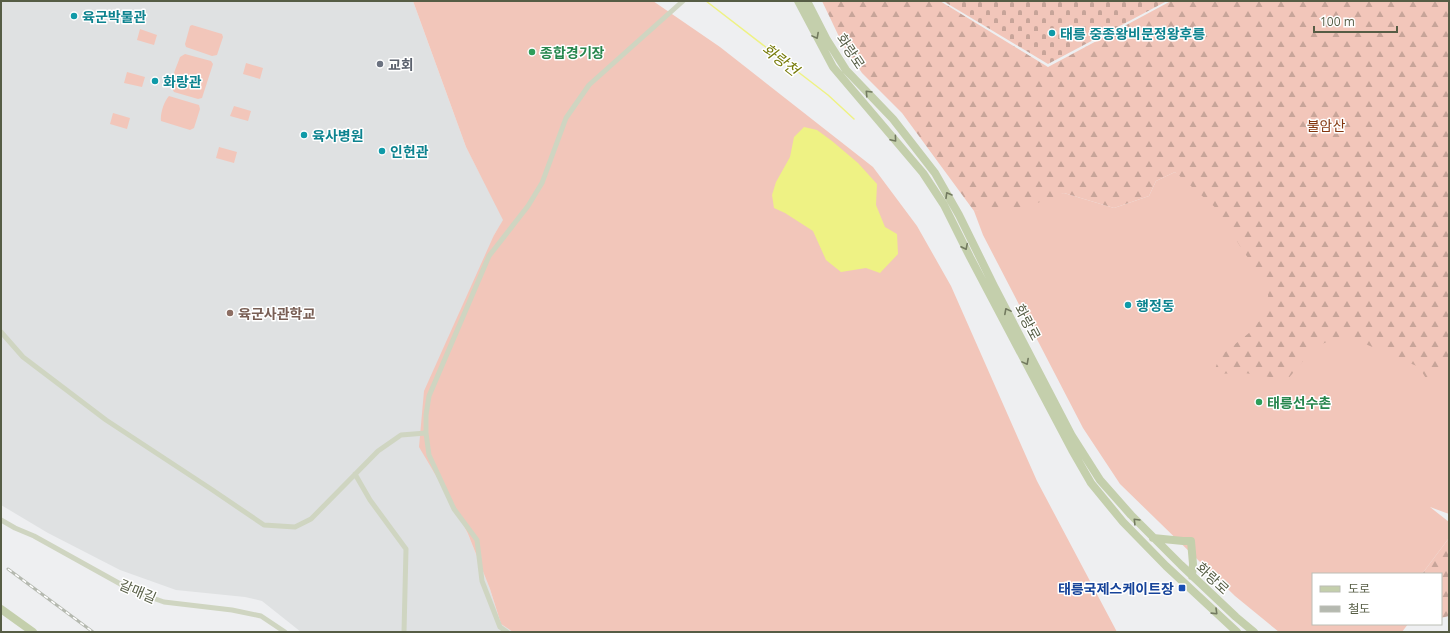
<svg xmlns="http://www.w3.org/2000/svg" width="1450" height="633" viewBox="0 0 1450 633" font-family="'Open Sans','Noto Sans KR',sans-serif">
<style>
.education{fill:#dfe1e2}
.grass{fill:#f2c6ba}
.forest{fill:url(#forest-firs)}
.cemetery{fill:url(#cemetery-stones)}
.water{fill:#eef284}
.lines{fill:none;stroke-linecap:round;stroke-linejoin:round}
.stream{stroke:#eef284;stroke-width:1.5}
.street{stroke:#cfd5c1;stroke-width:5}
.primary{stroke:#c4cfac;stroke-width:8}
.rail-casing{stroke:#b5b9b0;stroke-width:3}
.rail{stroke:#fff;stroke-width:1.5;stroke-dasharray:4.5;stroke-linecap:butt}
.oneway{stroke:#727a5f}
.culture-dot{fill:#0f9aa8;stroke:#fff;stroke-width:1.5}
.leisure-dot{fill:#2e9e5b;stroke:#fff;stroke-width:1.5}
.worship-dot{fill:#6b7280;stroke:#fff;stroke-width:1.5}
.education-dot{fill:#8d6e63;stroke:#fff;stroke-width:1.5}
.transit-dot{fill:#1a4fb4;stroke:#fff;stroke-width:1.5}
.labels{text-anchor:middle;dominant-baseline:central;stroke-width:3;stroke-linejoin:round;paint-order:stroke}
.culture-label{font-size:14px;font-weight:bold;fill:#0d838f;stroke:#fff;text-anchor:start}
.street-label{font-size:14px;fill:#565d45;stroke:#fff}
.leisure-label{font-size:14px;font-weight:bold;fill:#27864d;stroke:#fff;text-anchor:start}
.worship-label{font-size:14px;font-weight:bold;fill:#5b616d;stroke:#fff;text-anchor:start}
.park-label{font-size:14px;fill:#843710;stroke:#fff}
.education-label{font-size:14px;font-weight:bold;fill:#785e54;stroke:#fff;text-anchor:start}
.transit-label{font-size:14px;font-weight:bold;fill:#164399;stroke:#fff;text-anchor:end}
.water-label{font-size:15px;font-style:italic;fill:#767a07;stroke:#fff}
</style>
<defs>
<pattern id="forest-firs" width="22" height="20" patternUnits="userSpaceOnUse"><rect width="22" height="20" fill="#f2c6ba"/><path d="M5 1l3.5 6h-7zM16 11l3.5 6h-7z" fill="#c7a499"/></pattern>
<pattern id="cemetery-stones" width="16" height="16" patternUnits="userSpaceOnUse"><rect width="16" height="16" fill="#f2c6ba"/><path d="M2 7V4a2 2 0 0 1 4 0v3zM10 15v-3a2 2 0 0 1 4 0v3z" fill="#c7a499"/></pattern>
</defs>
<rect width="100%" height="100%" fill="#eeeff1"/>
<path class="education" d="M1,1H413L466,147L504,220L494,235L454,506L468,534L490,589L501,624L513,632H301L262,601L245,597L176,590L120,570L48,533L1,505Z"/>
<path class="grass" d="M413,1H653L720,47L873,167L917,226L951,286L1037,481L1117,632H513L501,624L490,589L468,534L454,506L419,447L424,391L494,235L503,220L466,147Z
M192,25L222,34L223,37L217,55L212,56L186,47L185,44L190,26Z
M140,29L157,35L154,45L137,40Z
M185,54L211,61L213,64L202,98L198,99L174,92C168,83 177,66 180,57Z
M246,63L263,68L260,79L243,74Z
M127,72L145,77L142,87L124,83Z
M169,96L199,105L200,109L194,128L190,130L161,121C160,114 164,101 169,96Z
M234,106L251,111L248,121L230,116Z
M113,113L130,118L127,129L110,124Z
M219,147L237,152L234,163L216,158Z
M1175,172L1449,355V514L1430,507L1449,522V538L1422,574H1313V624H1408L1402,632H1279L1235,596L1120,484L1083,428L983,235L974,211L1064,193L1114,208L1149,196L1156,181Z"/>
<path class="forest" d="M822,1H940L1048,67L1171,1H1449V358L1441,370L1427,380L1419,367L1363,343L1348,333L1315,347L1287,380L1245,373L1213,374L1220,356L1249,333L1266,313L1269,286L1243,251L1218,210L1175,172L1156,181L1149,196L1114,208L1064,193L1024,208L974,211L902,113L862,73L843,45Z
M1449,538V616L1441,618V574H1422Z"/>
<path class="cemetery" d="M943,1H1167L1048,64Z"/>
<path class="water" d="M804,127L817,130L832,141L858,163L877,184L876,205L885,227L897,234L898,254L880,273L866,268L841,272L826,260L813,231L785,213L774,208L772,195L776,182L790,157L794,137Z"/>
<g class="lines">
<path class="stream" d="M706,1L828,95L854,119"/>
<path class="street" d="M1,332L23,357L106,420L211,489L264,525L295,527L311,519L378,451L401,435L426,433
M355,474L370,500L406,549L404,632
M1,520L15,528L34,536L133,591L164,602L232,610L261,616L285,632
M507,632L500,627L482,581L477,540L454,509L429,455L426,433V415L429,396L489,256L528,206L542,183L566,118L589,85L683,1"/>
<path class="primary" d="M798,1L833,67L923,173L944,205L970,257L1072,450L1091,483L1123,522L1166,566L1237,632
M807,1L827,40L846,70L893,119L935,173L959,215L994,286L1072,436L1100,480L1131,515L1181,565L1236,617L1254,632
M1153,538L1183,541H1191L1193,564L1192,576
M1,609L33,632"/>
<defs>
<path id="rail" d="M8,569L93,632"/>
</defs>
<use href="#rail" class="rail-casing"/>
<use href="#rail" class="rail"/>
</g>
<defs><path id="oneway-chevron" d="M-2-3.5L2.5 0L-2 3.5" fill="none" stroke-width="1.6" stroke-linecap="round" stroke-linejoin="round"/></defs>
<g class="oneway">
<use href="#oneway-chevron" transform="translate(816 36) rotate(62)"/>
<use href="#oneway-chevron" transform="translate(868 93) rotate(-134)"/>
<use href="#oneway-chevron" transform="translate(894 139) rotate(50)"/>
<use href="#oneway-chevron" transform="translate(948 195) rotate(-120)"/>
<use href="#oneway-chevron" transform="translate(965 247) rotate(64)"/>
<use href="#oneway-chevron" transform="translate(1007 311) rotate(-118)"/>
<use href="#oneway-chevron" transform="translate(1026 362) rotate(62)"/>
<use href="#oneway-chevron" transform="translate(1136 521) rotate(-135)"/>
<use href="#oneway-chevron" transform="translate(1215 612) rotate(44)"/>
</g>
<g class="culture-dot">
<circle cx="74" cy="16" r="4"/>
<circle cx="1052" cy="33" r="4"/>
<circle cx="155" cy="81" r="4"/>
<circle cx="304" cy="135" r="4"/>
<circle cx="382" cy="151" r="4"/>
<circle cx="1128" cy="305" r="4"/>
</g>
<g class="leisure-dot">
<circle cx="532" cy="52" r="4"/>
<circle cx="1259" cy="402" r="4"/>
</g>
<circle class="worship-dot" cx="380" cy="64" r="4"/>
<circle class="education-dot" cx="230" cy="313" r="4"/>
<rect class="transit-dot" x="1178" y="584" width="8" height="8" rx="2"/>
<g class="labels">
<g class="culture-label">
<text x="82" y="16">육군박물관</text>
<text x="1060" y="33">태릉 중종왕비문정왕후릉</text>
<text x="163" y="81">화랑관</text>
<text x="312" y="135">육사병원</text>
<text x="390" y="151">인헌관</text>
<text x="1136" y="305">행정동</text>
</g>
<g class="street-label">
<text transform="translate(851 51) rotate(56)">화랑로</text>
<text transform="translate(1028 322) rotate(62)">화랑로</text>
<text transform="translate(1213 578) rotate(43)">화랑로</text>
<text transform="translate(138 591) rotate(23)">갈매길</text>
</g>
<g class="leisure-label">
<text x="540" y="52">종합경기장</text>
<text x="1267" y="402">태릉선수촌</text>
</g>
<g class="worship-label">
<text x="388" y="64">교회</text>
</g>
<g class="park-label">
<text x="1326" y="125">불암산</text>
</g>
<g class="education-label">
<text x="238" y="313">육군사관학교</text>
</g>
<g class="transit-label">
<text x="1174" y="588">태릉국제스케이트장</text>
</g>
<g class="water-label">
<text transform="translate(781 59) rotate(38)">화랑천</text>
</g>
</g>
<rect width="1450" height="633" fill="none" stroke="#565d45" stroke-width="4"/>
<rect x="1312" y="573" width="130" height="52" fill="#ffffff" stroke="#bbbeb5"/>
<rect x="1320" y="586" width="20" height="6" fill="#c4cfac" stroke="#bbbeb5"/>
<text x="1348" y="593" font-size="12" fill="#565d45">도로</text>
<rect x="1320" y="606" width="20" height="6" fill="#b5b9b0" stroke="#bbbeb5"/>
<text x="1348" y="613" font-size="12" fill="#565d45">철도</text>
<path d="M1314 26v6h83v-6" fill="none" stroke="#565d45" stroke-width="2"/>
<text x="1320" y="26" font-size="12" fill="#565d45" stroke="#ffffff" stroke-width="3" paint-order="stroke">100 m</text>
</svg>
